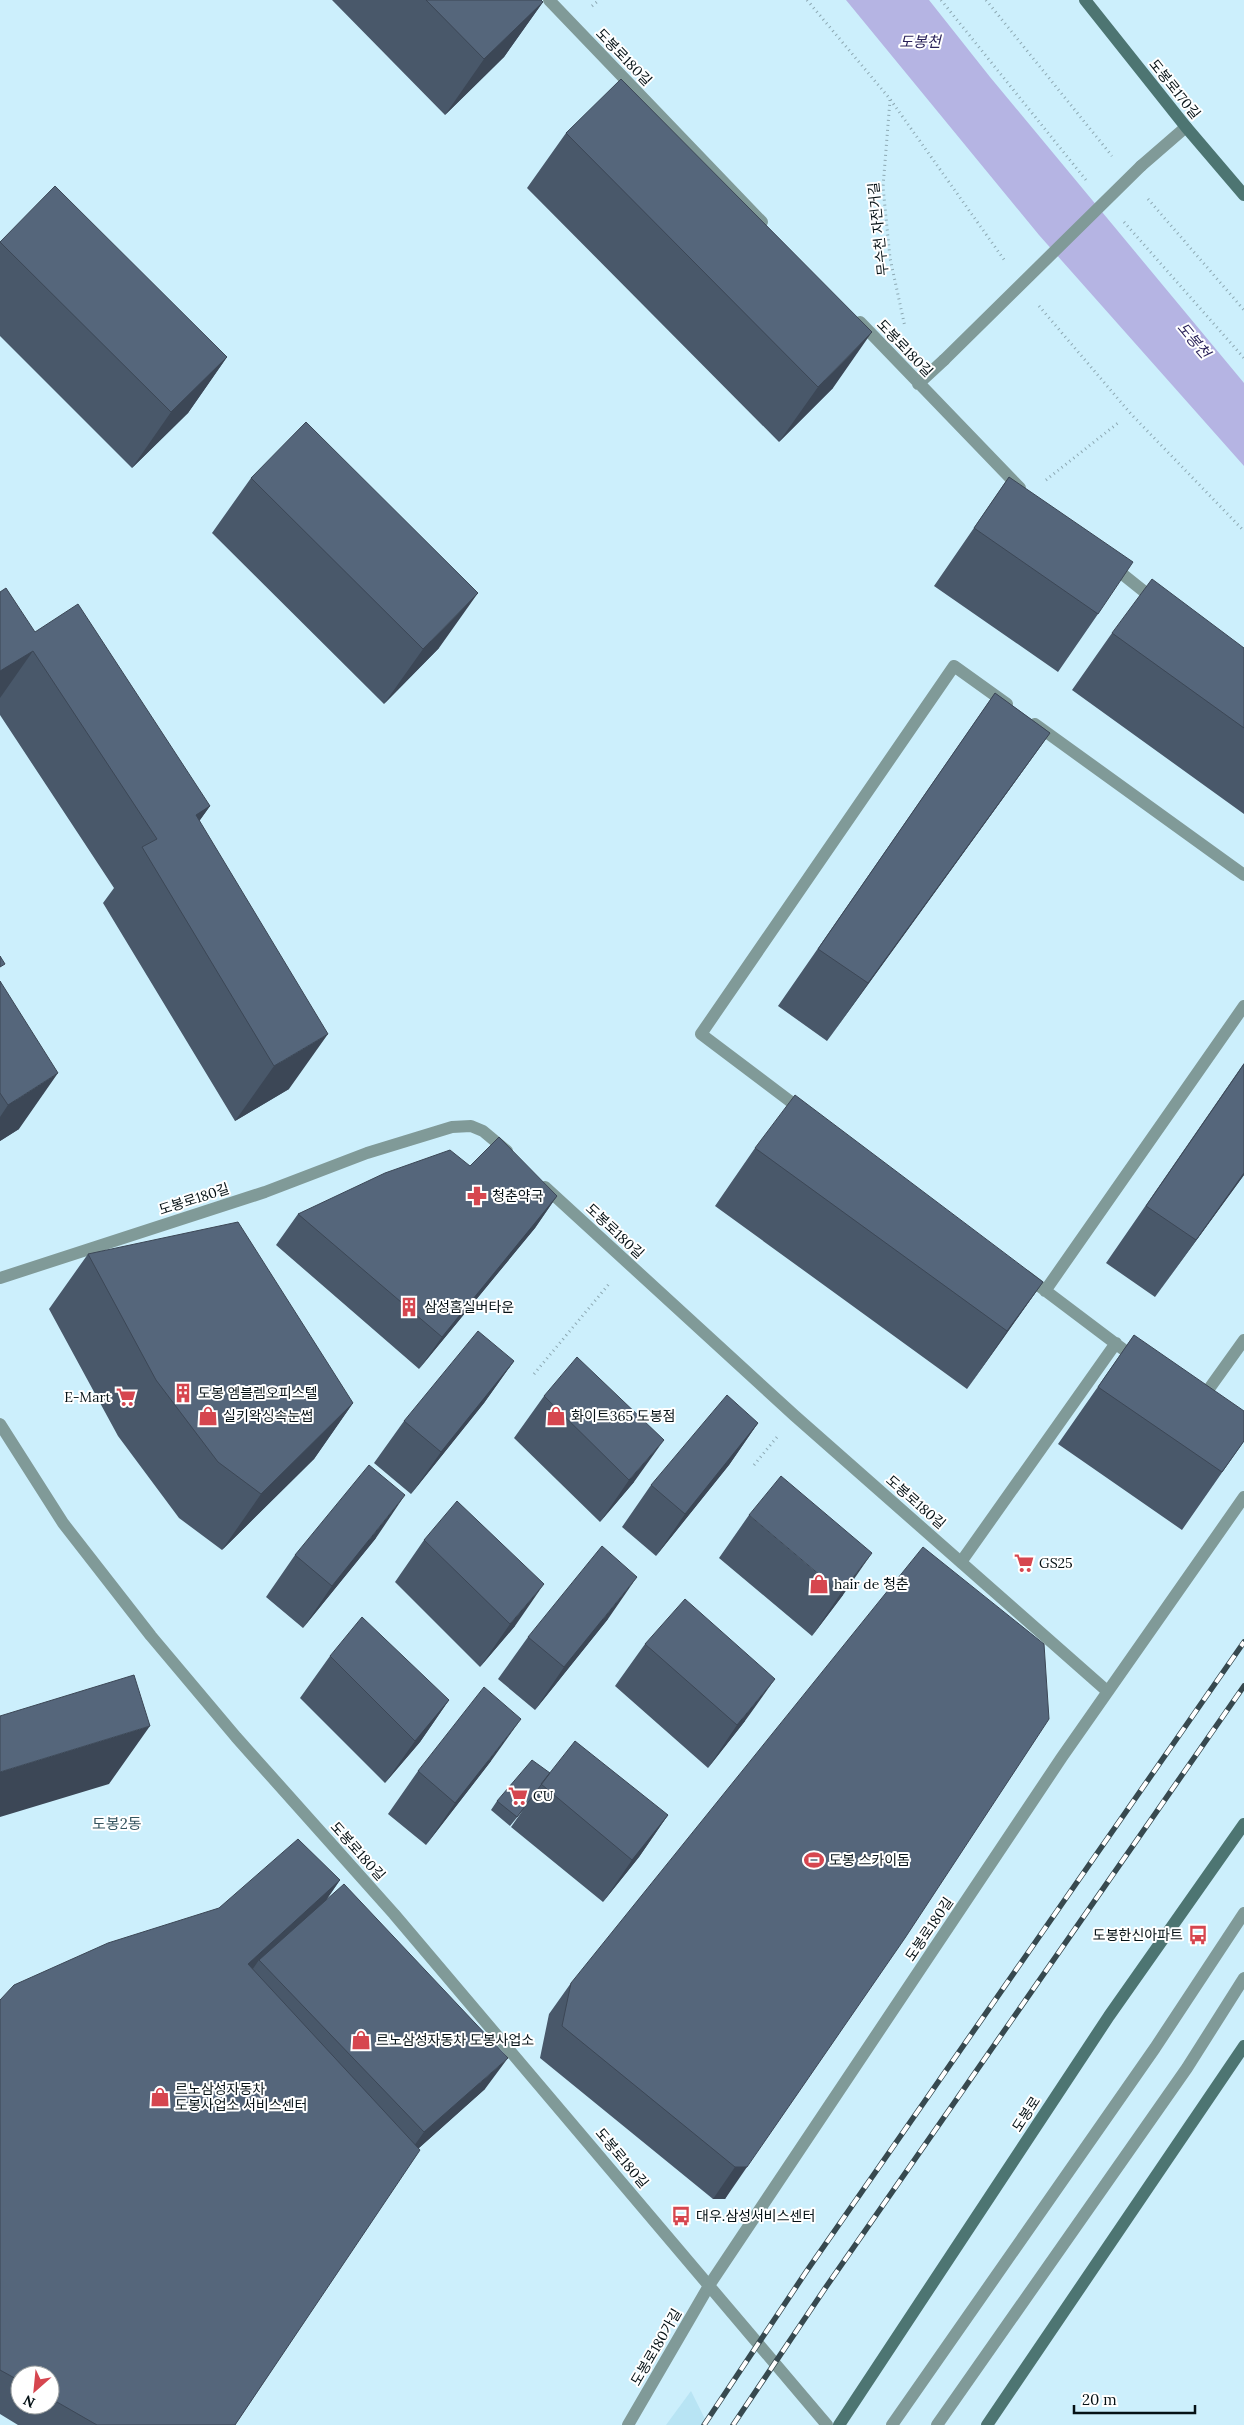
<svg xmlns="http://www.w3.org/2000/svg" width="1244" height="2425" viewBox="0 0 1244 2425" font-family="Lora,'Noto Sans KR',serif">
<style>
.built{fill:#b8e4f4}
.water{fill:#b5b4e3}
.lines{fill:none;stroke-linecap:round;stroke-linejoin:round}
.path{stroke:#8da9b3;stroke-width:3;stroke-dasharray:1 4;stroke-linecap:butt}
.service{stroke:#809a98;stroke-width:12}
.minor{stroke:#809a98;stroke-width:12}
.secondary{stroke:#4d7572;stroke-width:12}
.rail-casing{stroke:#37494f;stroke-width:5.5}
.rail{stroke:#fff;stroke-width:4;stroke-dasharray:11;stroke-linecap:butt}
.minor-bridge{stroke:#809a98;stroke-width:12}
.wall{fill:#49586a;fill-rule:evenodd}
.shaded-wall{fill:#3c4756}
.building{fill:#55667b;stroke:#3c4756}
.labels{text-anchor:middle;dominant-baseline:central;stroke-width:4;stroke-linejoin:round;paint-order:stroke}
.street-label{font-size:14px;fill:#051115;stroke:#fff}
.poi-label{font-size:14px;fill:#051115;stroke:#fff;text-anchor:start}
.water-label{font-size:15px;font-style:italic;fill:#2a2259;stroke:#fff}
.neighbourhood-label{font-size:15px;fill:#35545f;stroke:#fff}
</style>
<rect width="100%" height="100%" fill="#cceffc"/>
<path class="built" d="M691,2391L708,2425H666Z"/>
<path class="water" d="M846,0H929L990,77L1244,383V466L1039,235Z"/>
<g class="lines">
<path class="path" d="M807,0L890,99L1005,261
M941,0L1086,180
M986,0L1112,156
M592,6L599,0
M890,100L883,187L890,258L905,327
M1148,199L1244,310
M1124,222L1244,358
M1039,306L1131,414L1244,531
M1046,480L1118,423
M534,1374L609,1284
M754,1465L777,1437"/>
<path class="service" d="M1035,724L1244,875
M803,1111L701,1034L954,666L1007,704
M1026,1276L1136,1359
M1045,1291L1244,1006
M1201,1400L1244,1340
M961,1562L1116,1343
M892,2425L1155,2048L1244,1913
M937,2425L1187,2068L1244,1978"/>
<path class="minor" d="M549,0L762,222
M1141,166L1186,127
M860,322L1020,488
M918,384L944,360
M1111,565L1156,601
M545,1187L795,1416L1107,1691
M0,1278L265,1192L367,1153L452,1127L471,1126L483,1131L507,1151
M0,1424L63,1523L151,1636L236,1737L394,1914L827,2425
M628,2425L710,2284L1062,1757L1244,1497"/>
<path class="secondary" d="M1085,0L1186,127L1244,195
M839,2425L1109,2016L1244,1824
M987,2425L1244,2046"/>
<defs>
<path id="rail" d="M704,2425L806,2272L1244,1642
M733,2425L826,2287L1244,1686"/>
</defs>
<use href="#rail" class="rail-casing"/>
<use href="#rail" class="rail"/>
<path class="minor-bridge" d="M944,360L1141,166"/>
</g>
<path class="wall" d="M332,0H541L543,2L504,57L445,115Z
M566,133L833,388L779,442L527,188Z
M0,241L227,357L188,413L132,468L0,336Z
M1009,477L1098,614L1058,672L934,586Z
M251,478L439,648L384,704L212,533Z
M35,632L210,806L199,821L289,1089L235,1121L103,903L114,888L0,715V671Z
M1112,633L1244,648V814L1072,690Z
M995,693L1050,733L1009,790L827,1041L778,1006Z
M0,981L19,1129L0,1141Z
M1244,1063V1175L1155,1297L1106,1263Z
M755,1148L1043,1282L967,1389L715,1206Z
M470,1166L557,1196L535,1228L419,1369L276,1245L298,1214Z
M88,1254L353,1403L314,1459L222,1550L179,1518L118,1436L49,1309Z
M1134,1335L1244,1441L1182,1530L1058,1444Z
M514,1361L484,1403L411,1494L374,1463L404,1421Z
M544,1396L634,1482L600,1522L514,1438Z
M758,1423L729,1465L656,1556L622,1527L651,1485Z
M749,1515L843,1595L812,1636L719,1558Z
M376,1538L303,1628L266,1597L295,1555Z
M424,1540L515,1626L480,1667L395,1582Z
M608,1619L535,1710L498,1679L528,1637Z
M645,1644L745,1721L708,1768L615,1686Z
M1044,1644L725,2199H713L540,2058L549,2014L571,1983Z
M330,1656L449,1700L420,1742L385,1783L300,1698Z
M491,1761L426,1845L388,1814L418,1771Z
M550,1773L668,1815L639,1857L603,1902L511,1827L523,1810L510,1826L491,1810L497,1801Z
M340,1880L326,1900L485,2089L419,2148L235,2425H18L0,2414V2000ZM20,2375H50V2405H20Z"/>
<path class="shaded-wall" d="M543,2L504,57L445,115L484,59Z
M872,332L833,388L779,442L818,387Z
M227,357L188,413L132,468L171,412Z
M478,593L439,648L384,704L423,649Z
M33,651L0,698V671Z
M1050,733L1009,790L827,1041L868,983Z
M210,806L171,861L196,815Z
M328,1034L289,1089L235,1121L274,1066Z
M58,1073L19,1129L0,1141V1117L8,1105Z
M1244,1173V1175L1155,1297L1196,1240Z
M557,1196L535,1228L419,1369L442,1337Z
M1043,1282L1002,1340L967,1389L1007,1331Z
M514,1361L484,1403L411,1494L441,1452Z
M353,1403L314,1459L222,1550L261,1494Z
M758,1423L729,1465L656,1556L685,1514Z
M664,1440L634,1482L600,1522L629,1480Z
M405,1495L376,1538L303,1628L332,1586Z
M872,1553L843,1595L812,1636L841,1593Z
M637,1577L608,1619L535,1710L564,1667Z
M544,1584L515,1626L480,1667L510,1624Z
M775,1679L745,1721L708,1768L737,1725Z
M449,1700L420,1742L385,1783L415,1741Z
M521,1719L491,1761L426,1845L455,1803Z
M150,1726L109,1784L0,1817V1772Z
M668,1815L639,1857L603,1902L632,1860Z
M340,1880L318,1912L259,1960L250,1973L248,1964Z
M508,2058L485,2089L401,2164L424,2132Z
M735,2167H747L725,2199H713Z"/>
<path class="building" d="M426,0H541L543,2L484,59Z
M621,79L872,332L818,387L566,133Z
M55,186L227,357L171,412L0,242Z
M306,422L478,593L423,649L251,478Z
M1009,477L1133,562L1098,614L974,528Z
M1152,579L1244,648V728L1112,633Z
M6,588L35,632L78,604L210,806L196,815L328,1034L274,1066L142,847L157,839L33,651L0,671V592Z
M995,693L1050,733L868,983L818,949Z
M0,956L5,964L0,967Z
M0,981L58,1073L8,1105L0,1093Z
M1244,1064V1173L1196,1240L1146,1206Z
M795,1095L1043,1282L1007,1331L755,1148Z
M499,1137L557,1196L442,1337L298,1214L385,1173L450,1150L470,1166Z
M238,1222L353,1403L261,1494L218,1462L156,1380L88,1254Z
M478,1331L514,1361L441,1452L404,1421Z
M1134,1335L1244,1411V1441L1222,1472L1098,1387Z
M577,1357L664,1440L629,1480L544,1396Z
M727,1395L758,1423L685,1514L651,1485Z
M369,1465L405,1495L332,1586L295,1555Z
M781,1476L872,1553L841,1593L749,1515Z
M457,1501L544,1584L510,1624L424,1540Z
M602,1546L637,1577L564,1667L528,1637Z
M923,1547L1044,1644L1049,1719L905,1938L747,2167H735L562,2026L571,1983Z
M685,1599L775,1679L737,1725L645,1644Z
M362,1617L449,1700L415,1741L330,1656Z
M134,1675L150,1726L0,1772V1716Z
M484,1687L521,1719L455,1803L418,1771Z
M575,1741L668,1815L632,1860L541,1784Z
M532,1760L550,1773L517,1817L497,1801Z
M298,1839L340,1880L248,1964L420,2150L235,2425H97L50,2398V2375H20V2381L0,2370V2000L14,1985L108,1943L219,1908Z
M344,1884L508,2058L424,2132L259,1960Z"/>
<defs>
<symbol id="pharmacy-bare" viewBox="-9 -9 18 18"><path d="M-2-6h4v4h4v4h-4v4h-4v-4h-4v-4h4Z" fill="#d6464f" stroke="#fff" stroke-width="2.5" paint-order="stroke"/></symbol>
<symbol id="building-bare" viewBox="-9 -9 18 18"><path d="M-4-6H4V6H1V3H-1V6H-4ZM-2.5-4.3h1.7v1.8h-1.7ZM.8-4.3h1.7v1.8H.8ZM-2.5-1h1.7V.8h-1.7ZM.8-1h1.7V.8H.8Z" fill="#d6464f" stroke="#fff" stroke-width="2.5" paint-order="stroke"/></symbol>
<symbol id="supermarket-bare" viewBox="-9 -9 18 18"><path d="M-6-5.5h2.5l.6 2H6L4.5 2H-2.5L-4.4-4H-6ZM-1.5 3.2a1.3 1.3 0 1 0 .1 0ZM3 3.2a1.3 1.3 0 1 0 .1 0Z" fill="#d6464f" stroke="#fff" stroke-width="2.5" paint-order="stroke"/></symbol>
<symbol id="shop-bare" viewBox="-9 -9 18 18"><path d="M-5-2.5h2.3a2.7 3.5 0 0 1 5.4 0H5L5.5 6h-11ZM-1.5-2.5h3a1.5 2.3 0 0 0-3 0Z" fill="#d6464f" stroke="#fff" stroke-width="2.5" paint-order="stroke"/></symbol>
<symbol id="stadium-bare" viewBox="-9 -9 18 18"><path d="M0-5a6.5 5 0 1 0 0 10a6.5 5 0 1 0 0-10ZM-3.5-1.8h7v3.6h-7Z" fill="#d6464f" stroke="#fff" stroke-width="2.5" paint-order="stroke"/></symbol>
<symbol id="bus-bare" viewBox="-9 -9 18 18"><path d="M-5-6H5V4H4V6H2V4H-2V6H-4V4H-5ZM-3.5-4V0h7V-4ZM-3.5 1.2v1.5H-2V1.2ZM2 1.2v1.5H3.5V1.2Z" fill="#d6464f" stroke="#fff" stroke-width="2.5" paint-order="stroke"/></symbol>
</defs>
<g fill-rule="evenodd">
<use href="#pharmacy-bare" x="463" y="1182" width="28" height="28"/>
<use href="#building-bare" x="395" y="1293" width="28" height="28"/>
<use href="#building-bare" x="169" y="1379" width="28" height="28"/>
<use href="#supermarket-bare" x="112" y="1383" width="28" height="28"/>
<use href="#shop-bare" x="194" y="1402" width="28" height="28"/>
<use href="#shop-bare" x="542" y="1402" width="28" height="28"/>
<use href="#supermarket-bare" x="1010" y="1549" width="28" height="28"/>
<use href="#shop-bare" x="805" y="1570" width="28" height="28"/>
<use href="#supermarket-bare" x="504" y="1782" width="28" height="28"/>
<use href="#stadium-bare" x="800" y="1846" width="28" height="28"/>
<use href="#bus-bare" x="1184" y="1921" width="28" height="28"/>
<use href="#shop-bare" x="347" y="2026" width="28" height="28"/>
<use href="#shop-bare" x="146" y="2083" width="28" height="28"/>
<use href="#bus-bare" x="667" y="2202" width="28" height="28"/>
</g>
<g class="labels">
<g class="street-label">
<text transform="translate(624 57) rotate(46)">도봉로180길</text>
<text transform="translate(1175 89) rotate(51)">도봉로170길</text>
<text transform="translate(878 229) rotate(-96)">무수천 자전거길</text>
<text transform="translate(905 348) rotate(46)">도봉로180길</text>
<text transform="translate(194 1199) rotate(-18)">도봉로180길</text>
<text transform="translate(615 1231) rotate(43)">도봉로180길</text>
<text transform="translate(916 1502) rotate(41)">도봉로180길</text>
<text transform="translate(358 1851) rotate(48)">도봉로180길</text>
<text transform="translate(929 1929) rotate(-56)">도봉로180길</text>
<text transform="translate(1026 2114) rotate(-57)">도봉로</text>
<text transform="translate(622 2158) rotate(50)">도봉로180길</text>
<text transform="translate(656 2347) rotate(-60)">도봉로180가길</text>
</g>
<g class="poi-label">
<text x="492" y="1196">청춘약국</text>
<text x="424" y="1307">삼성홈실버타운</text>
<text x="198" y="1393">도봉 엠블렘오피스텔</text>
<text x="111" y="1397" text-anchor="end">E-Mart</text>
<text x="223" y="1416">실키왁싱속눈썹</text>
<text x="571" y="1416">화이트365 도봉점</text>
<text x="1039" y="1563">GS25</text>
<text x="834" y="1584">hair de 청춘</text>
<text x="533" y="1796">CU</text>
<text x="829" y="1860">도봉 스카이돔</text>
<text x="1183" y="1935" text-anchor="end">도봉한신아파트</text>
<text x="376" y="2040">르노삼성자동차 도봉사업소</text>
<text x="175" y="2089">르노삼성자동차<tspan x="175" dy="16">도봉사업소 서비스센터</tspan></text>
<text x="696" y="2216">대우.삼성서비스센터</text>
</g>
<g class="water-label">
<text x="920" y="41">도봉천</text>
<text transform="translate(1194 340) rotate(50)">도봉천</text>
</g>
<g class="neighbourhood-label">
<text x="117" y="1823">도봉2동</text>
</g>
</g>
<g transform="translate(35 2390) rotate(207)"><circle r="24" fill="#ffffff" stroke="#9ba0a1"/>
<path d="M0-4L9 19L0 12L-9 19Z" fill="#d6464f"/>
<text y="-8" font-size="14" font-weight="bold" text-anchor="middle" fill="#051115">N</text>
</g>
<path d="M1074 2405v8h121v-8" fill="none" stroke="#051115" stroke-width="2.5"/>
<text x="1082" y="2405" font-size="15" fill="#051115" stroke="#ffffff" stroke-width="4" paint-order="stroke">20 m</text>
</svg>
